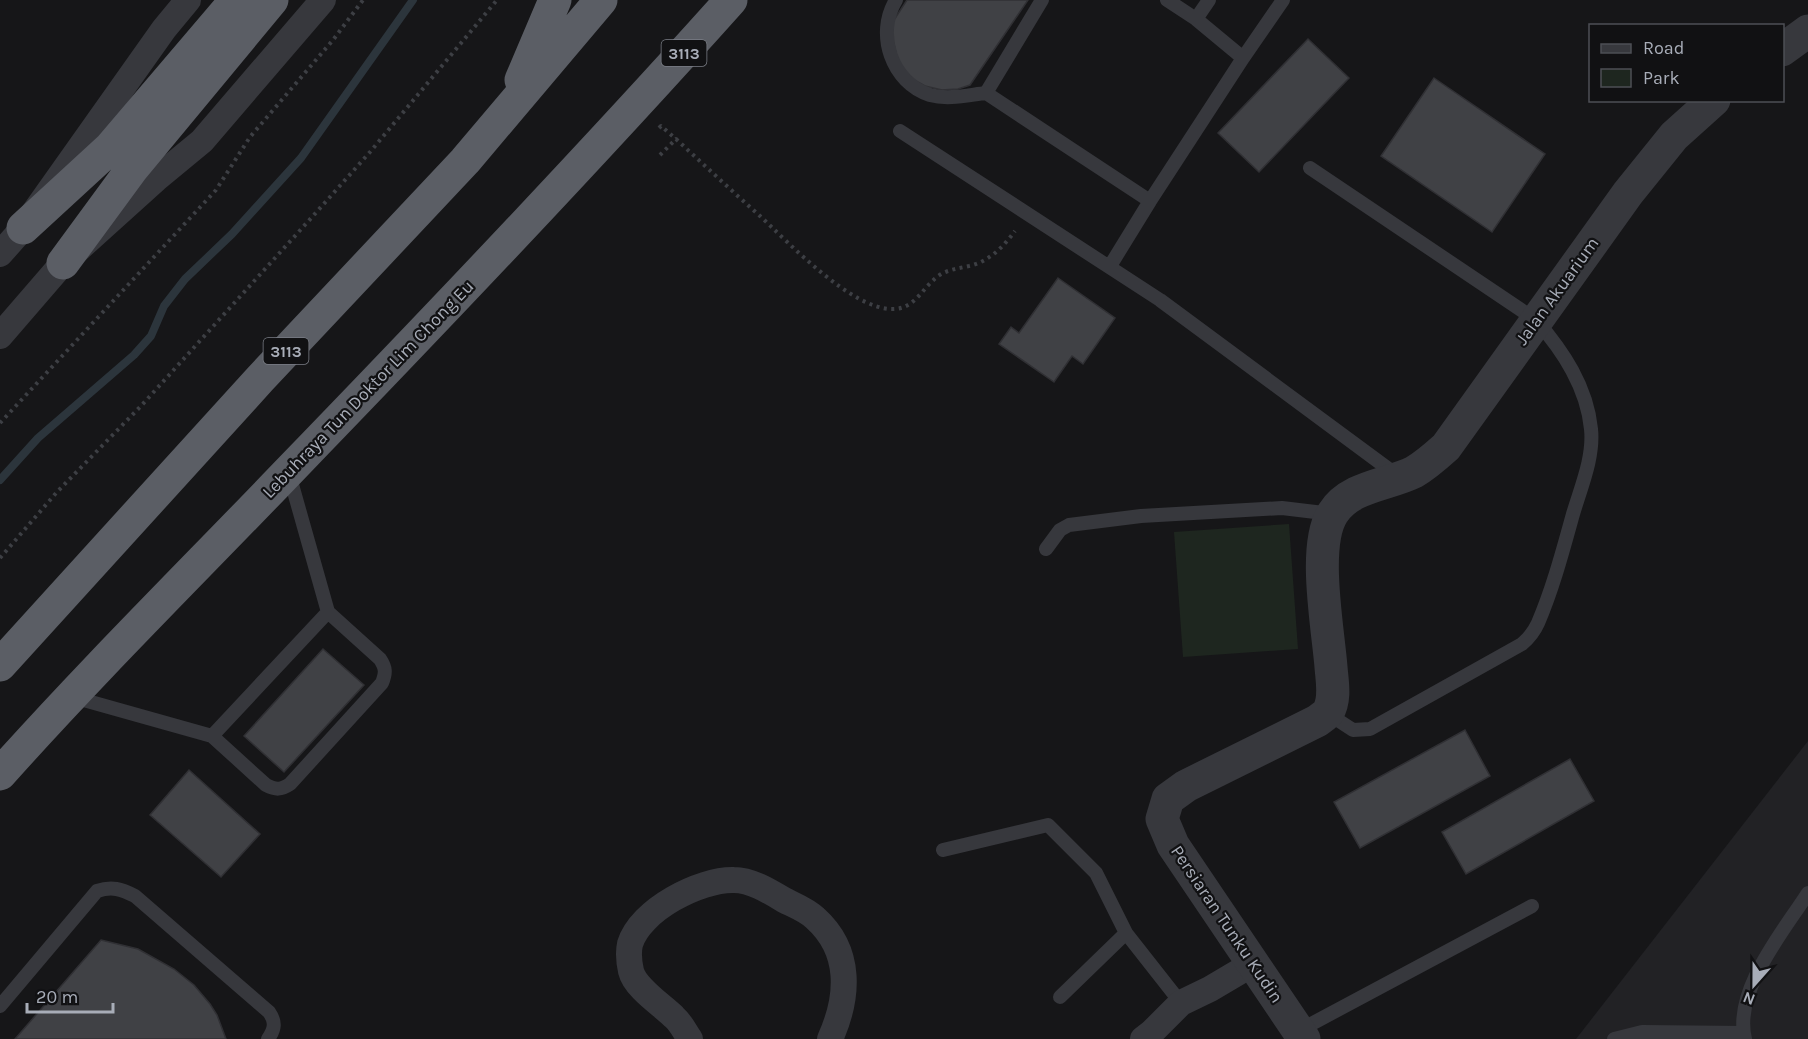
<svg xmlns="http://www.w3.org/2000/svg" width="1808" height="1039" viewBox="0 0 1808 1039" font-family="Karla,sans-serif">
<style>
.built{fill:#222225}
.green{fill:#1e261f}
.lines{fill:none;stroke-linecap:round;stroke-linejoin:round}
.stream{stroke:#2c353c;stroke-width:8}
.building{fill:#404145;stroke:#303034;stroke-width:1.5}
.path{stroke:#3d3f44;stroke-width:4;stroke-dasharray:3 4.5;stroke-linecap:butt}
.service{stroke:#37383d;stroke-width:14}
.minor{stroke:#37383d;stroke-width:26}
.tertiary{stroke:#37383d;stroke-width:33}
.trunk{stroke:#5b5e65;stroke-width:33}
.labels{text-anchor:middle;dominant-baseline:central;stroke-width:4.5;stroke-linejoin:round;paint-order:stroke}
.shield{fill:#111113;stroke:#7b7e86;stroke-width:1.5}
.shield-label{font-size:16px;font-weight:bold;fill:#a8adb8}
.street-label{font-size:18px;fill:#a8adb8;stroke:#111113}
</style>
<rect width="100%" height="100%" fill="#161618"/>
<path class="built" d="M1808,741V1039H1576Z"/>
<path class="green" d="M1289,524L1298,649L1183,657L1174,532Z"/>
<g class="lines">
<path class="stream" d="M0,480L38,438L134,355L151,336L164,306L185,279L232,234L301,158L413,0"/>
</g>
<path class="building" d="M907,0H1028L970,85L958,89L942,90L925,86L912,79L899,67L890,26Z
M1308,39L1349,78L1259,172L1218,133Z
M1434,78L1545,154L1492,232L1381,156Z
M1058,278L1115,318L1083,364L1072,356L1054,382L999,344L1011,327L1019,333Z
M323,649L364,685L284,772L244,736Z
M1465,730L1490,776L1360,848L1334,802Z
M1570,759L1594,801L1466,874L1442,832Z
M189,770L260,834L221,877L150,815Z
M101,940L138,949L174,969L194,985L210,1004L217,1015L226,1039H15Z"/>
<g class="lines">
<path class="path" d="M659,128L661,126L676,139
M660,155L676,139C704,165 732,191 760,216C789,243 852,310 893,309C917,309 924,283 943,273C952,269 960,268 969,266C990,261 1003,247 1015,231
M0,423L216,190L250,137L333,40L363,0
M0,558L57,492L141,406L313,216L370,152L497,0"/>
<path class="service" d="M896,0C875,34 892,83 930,95C948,100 968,95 986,93L1042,0
M1196,19L1209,0
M1243,58L1283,0
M986,93L1150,201
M900,131L1160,300L1398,476
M1310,168L1536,320C1563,351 1587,387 1591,429C1594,457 1581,487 1573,514C1563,550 1553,588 1538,623C1534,632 1529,638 1522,644L1370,729L1353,730L1327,713
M1110,266L1150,201L1243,58L1196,19L1167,0
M1046,549L1060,530L1069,525L1141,516L1282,508L1332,514
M73,697L212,736L328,612L289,474
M212,736L266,785C276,790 281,790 290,784L382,683C386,673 386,668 380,659L328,612
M943,850L1048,825L1096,873L1126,933L1181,1003
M1060,997L1126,933
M0,1006L97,891C112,886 121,889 135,896L269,1012C276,1022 275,1029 268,1039
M1300,1030L1532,906
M1614,1039L1642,1032L1744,1033
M1745,1039C1733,991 1783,932 1808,893"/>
<path class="minor" d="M0,254L23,228L164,29L188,0
M0,336L63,263L156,179L202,141L323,0
M690,1039C685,1032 681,1023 674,1017C662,1005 635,988 631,971C629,962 628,953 630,944C640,910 700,879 734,880C751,880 769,891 784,900C794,905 807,910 815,918C852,951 849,997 830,1039
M1143,1039L1152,1032L1181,1003L1210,989L1254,963"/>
<path class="tertiary" d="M1782,50L1808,31
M1304,1039L1173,845L1162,819L1168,799L1186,786L1317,721C1321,718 1326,715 1328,712C1336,699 1332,681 1331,667C1328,628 1312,545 1333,513C1350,486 1388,485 1414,472C1426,465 1436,456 1446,447L1628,193L1674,136L1714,100"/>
<path class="trunk" d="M521,80L555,0
M23,228L110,148L236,0
M63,263L132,169L272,0
M0,665L260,379L465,161L601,0
M0,774C93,670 192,572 288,472C438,317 587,161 731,0"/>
</g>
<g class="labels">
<g class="shield">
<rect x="661.5" y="40" width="45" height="26" rx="4.5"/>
<rect x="263.5" y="338" width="45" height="26" rx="4.5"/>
</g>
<g class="shield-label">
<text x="684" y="53">3113</text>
<text x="286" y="351">3113</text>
</g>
<g class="street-label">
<text transform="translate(1557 291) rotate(-54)">Jalan Akuarium</text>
<text transform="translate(368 389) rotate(-46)">Lebuhraya Tun Doktor Lim Chong Eu</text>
<text transform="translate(1227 924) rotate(56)">Persiaran Tunku Kudin</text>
</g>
</g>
<rect x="1589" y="24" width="195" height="78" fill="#111113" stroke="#4d4f55" stroke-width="1.5"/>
<rect x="1601" y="44" width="30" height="9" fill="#37383d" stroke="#4d4f55" stroke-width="1.5"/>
<text x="1643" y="54" font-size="18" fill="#a8adb8">Road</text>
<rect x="1601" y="69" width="30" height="18" fill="#1e261f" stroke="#4d4f55" stroke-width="1.5"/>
<text x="1643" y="84" font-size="18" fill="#a8adb8">Park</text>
<g transform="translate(1754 985) rotate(201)" stroke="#111113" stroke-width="4.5" paint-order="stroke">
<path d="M0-4.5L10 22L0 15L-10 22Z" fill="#a8adb8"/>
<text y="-9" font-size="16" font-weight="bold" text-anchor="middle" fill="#a8adb8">N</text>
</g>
<path d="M27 1003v9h86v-9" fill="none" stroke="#a8adb8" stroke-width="3"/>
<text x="36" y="1003" font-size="18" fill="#a8adb8" stroke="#111113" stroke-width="4.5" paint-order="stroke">20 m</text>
</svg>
